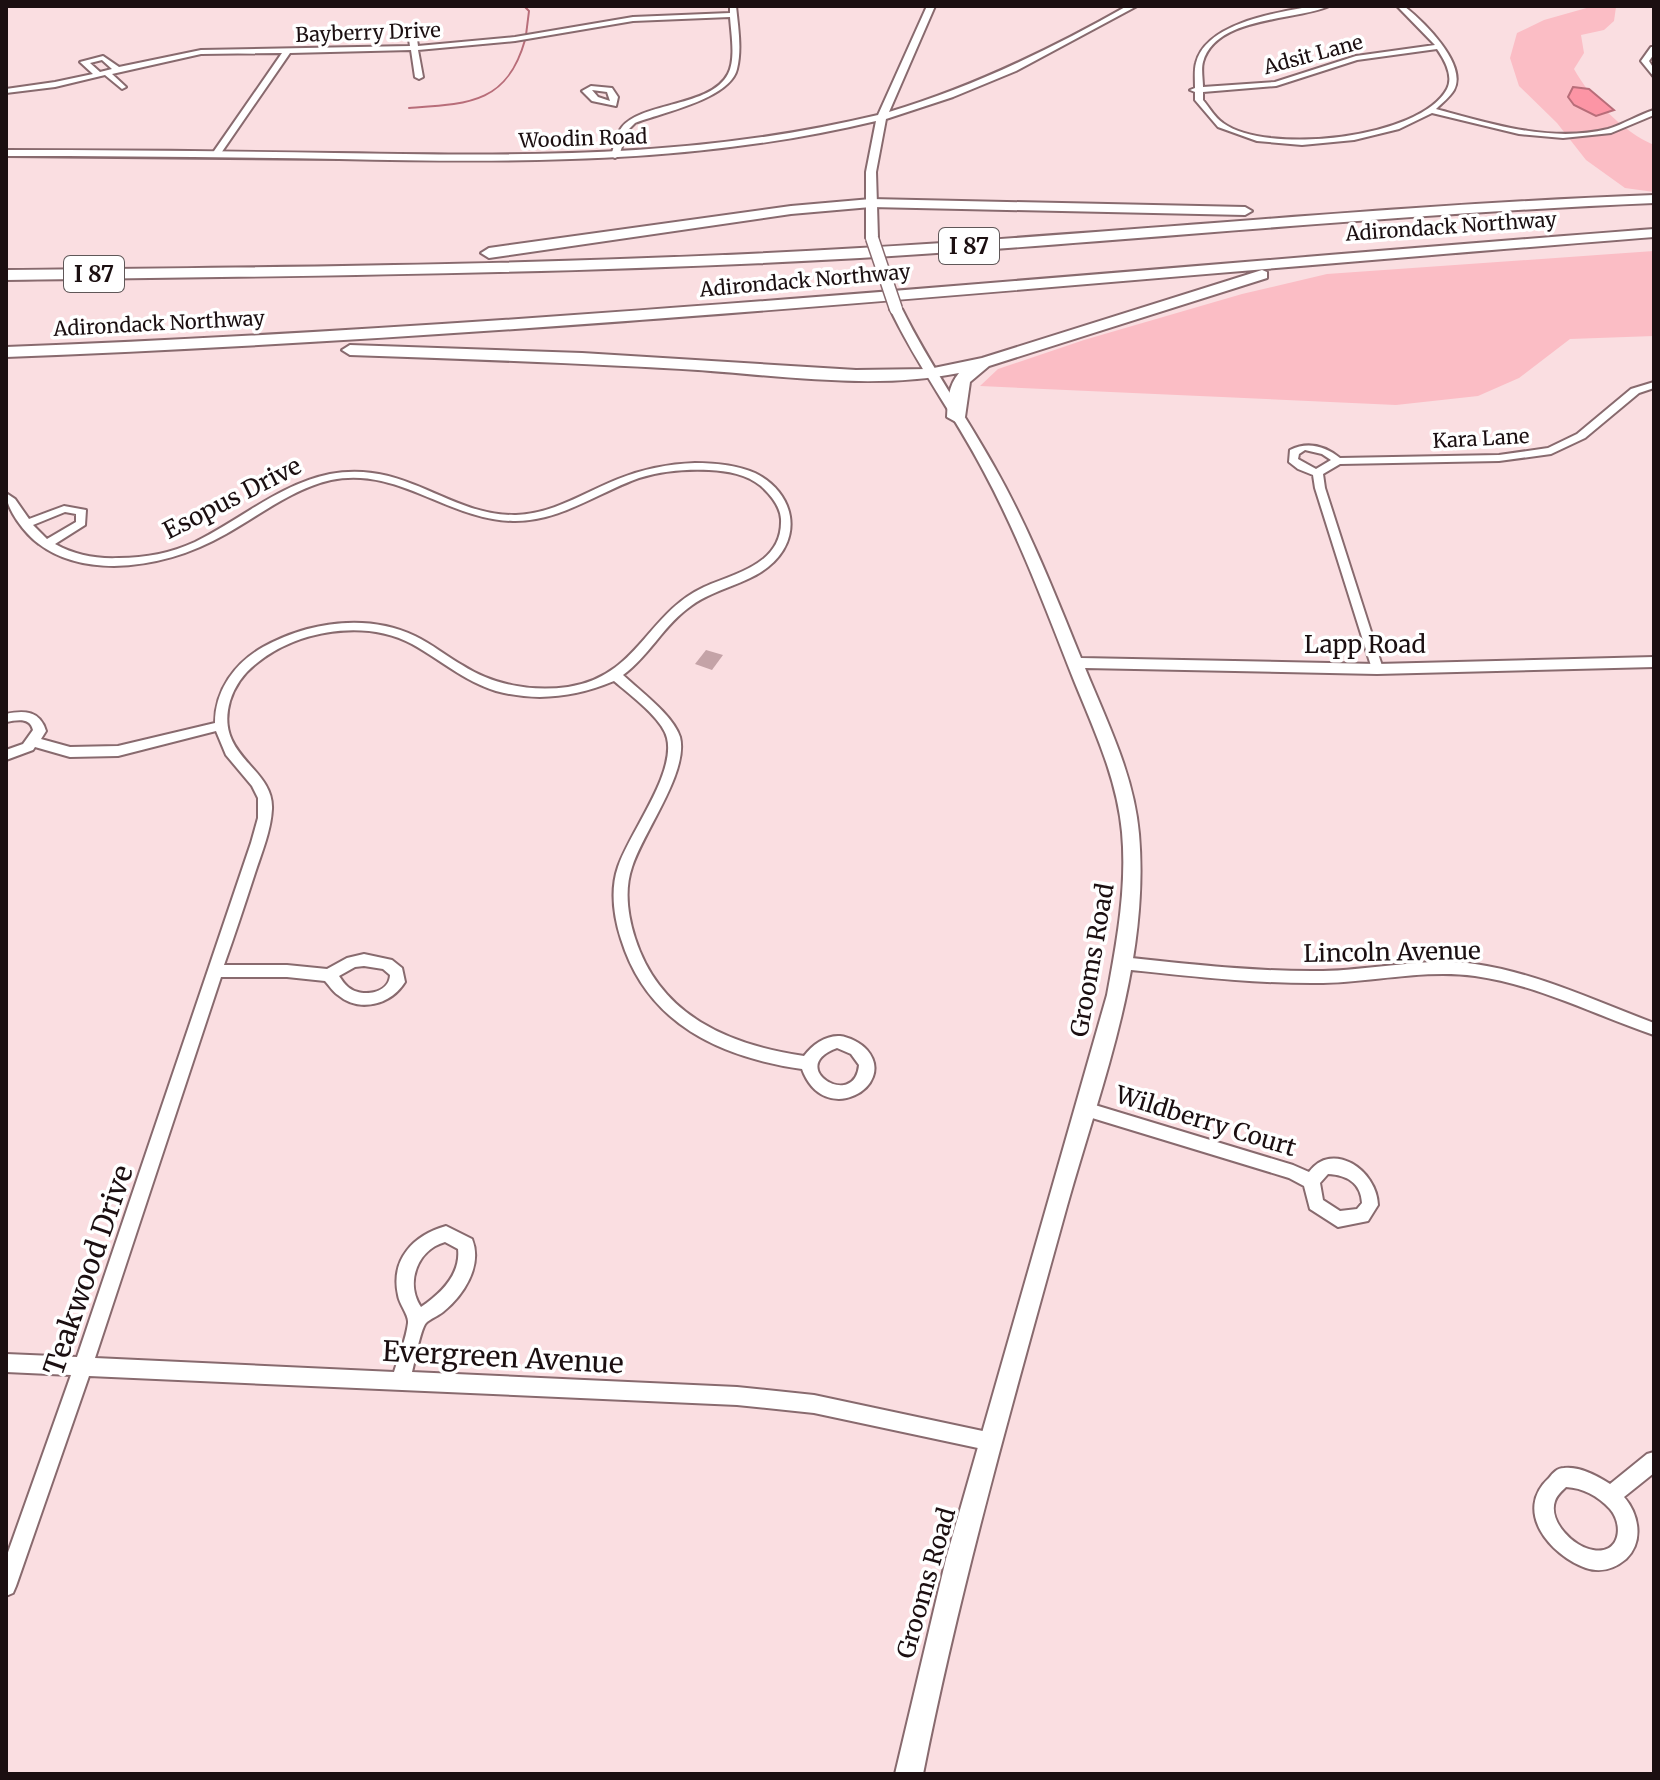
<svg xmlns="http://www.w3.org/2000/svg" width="1660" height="1780" viewBox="0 0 1660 1780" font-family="Merriweather,serif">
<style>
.green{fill:#fbbdc5}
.water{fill:#fc95a5;stroke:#b86d79;stroke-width:2}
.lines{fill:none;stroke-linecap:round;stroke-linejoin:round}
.stream{stroke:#b86d79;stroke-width:2}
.building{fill:#c4a3a7}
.street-casing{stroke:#886a6e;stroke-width:4}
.secondary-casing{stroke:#886a6e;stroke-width:4}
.highway-casing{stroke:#886a6e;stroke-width:4}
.street{fill:#fff;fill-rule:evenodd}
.secondary{fill:#fff;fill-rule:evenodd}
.highway{fill:#fff;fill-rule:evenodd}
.secondary-bridge-casing{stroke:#886a6e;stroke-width:15;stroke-linecap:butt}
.secondary-bridge{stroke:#fff;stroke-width:12}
.labels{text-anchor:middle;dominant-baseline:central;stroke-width:7;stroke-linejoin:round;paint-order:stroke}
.far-street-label{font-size:20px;fill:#1b0f11;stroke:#fff}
.shield{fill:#fff;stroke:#5f5758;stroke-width:2}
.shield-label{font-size:22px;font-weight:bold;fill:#1b0f11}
.street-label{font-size:24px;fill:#1b0f11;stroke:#fff}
.near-street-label{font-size:28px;fill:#1b0f11;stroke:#fff}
</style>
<rect width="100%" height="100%" fill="#fadee1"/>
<path class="green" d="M1590,7H1616L1614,21L1604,30L1581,35L1584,53L1574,69C1590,98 1623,132 1654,145V192L1625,188L1586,160L1557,123L1519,86L1510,58L1517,33L1544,20Z
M1654,251V336L1570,339L1519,378L1478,396L1396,405L980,386L998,369L1084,340L1242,294L1327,274Z"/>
<path class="water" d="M1573,87L1589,89L1614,110L1596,116L1574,105L1568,97Z"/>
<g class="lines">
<path class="stream" d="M524,6L529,11L526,35
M409,108C468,104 507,104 525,40"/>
</g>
<path class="building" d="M706,650L723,655L712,670L695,664Z"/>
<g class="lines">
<defs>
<path id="street" d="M730,6H736C738,26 742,49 737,69C730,99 661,113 635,123L627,131L619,156L615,158L611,156C614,147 616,134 622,127C642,102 711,107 728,74C736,59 731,33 730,17L633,21L515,41L418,50L423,77L419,79L415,77L411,50L290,53L219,156H216L212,154L282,53L201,54L112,74L126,87L122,89L105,75L55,87L6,93V89L55,82L93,74L80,62L103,56L119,67L201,50L410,46L408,33L412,31L416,33L418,46L515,37L633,17L730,13ZM102,60L112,69L100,72L90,63Z
M1314,6H1329C1296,21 1216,16 1203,62C1201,69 1203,79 1203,87L1275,82L1356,56L1435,45L1397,6H1404C1423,21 1468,64 1454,90C1450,97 1442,103 1436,109C1491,124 1551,143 1608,129C1624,124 1638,115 1654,110V115L1611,133L1563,138L1519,134L1432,113L1399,129L1354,140L1302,145L1257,141L1218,127L1195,100V92L1190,90L1195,88C1195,80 1194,70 1196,63C1206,22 1280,12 1314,6ZM1437,49C1444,59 1454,76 1447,89C1420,139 1267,155 1223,123C1215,118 1209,107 1203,100V92L1276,86L1357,60Z
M1651,47H1654V54L1649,61L1654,69V77L1641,61Z
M591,86L612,88L618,97L616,106L592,101L582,91ZM592,90L607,92L610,101L598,97Z
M1654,382V388L1639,393L1585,438L1551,454L1499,461L1340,464L1323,474L1325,488L1383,669L1381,672H1373L1315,488L1313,475L1298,469L1289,462L1290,450C1308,441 1325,446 1340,458L1499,455L1548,448L1577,434L1631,389ZM1305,450L1322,454L1331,460L1316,469L1298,459L1299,454Z
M695,463C715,463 736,465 755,473C795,493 804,538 768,567C744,586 711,589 687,609C662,628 648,657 623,675C640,691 673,715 680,737C689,772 643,832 632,867C624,890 628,916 635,938C660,1016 729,1045 804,1056C812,1045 826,1035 840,1036C849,1037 861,1043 867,1050C898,1086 824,1129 802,1069C720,1057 647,1024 621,939C614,917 610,890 618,867C629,833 676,774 667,738C663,719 629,694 614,681C576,697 536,702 496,691C464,681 441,660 412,644C365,619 298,630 257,663C244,673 235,685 230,701C214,757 274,767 272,809C271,830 262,852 255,873C245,904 235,934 224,965H287L327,969L347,958L364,954L392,960L402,968L405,982C391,1005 359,1013 338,995C333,992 329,985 325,981L287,977H221L95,1358L394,1372C399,1356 406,1339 408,1323C409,1315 399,1304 398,1295C390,1259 414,1235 446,1226L472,1239C483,1266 463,1296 443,1312C438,1316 430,1319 426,1323C420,1330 415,1362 412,1372L737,1387L814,1395L992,1433L999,1435L1001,1442L999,1449L992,1451L814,1413L737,1405L89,1376L16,1586L13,1593L6,1596V1558L71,1375L6,1372V1354L77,1357L251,843L258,818V798L252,786L226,755L216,731L118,756L70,757L35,747L33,750L6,760V750L23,744L33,730C30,717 17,720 6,722V714C25,710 40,711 46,731L41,739L70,747L118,746L215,723C215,690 235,663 263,647C308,622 367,613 415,636C432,644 446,656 462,665C493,685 531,692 568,687C639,676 646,614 704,587C736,573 783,564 781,519C780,506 771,495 761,486C746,474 728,471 709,470C686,469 661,471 639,478C597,493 559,522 513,521C448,520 398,466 331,480C292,489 260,515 226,534C191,554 154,565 114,566C88,566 60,560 39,544C25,534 6,509 6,493L15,499L29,519L64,506L86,510L85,525L55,544C75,555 95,559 119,558C145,558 171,553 195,542C240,520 280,484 330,474C407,460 448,516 516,515C553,514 585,492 618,479C643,469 668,464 695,463ZM65,512L76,514V522L47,539L33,525ZM364,966L383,969L390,975C389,994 361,998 348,987C344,984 342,980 339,976L355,967ZM837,1048L851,1054L859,1065C855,1111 784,1067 837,1048ZM445,1242L458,1249C461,1275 440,1294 421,1307C405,1283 417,1250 445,1242Z
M1122,957C1189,964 1255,972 1323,971C1373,970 1425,957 1475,964C1537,973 1595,1001 1654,1023V1035C1595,1015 1538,985 1475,976C1425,969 1373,982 1323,983C1256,984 1189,976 1122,969L1117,967L1115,963L1117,959Z
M1085,1102L1293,1165L1309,1172C1332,1140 1377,1170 1378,1205L1368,1221L1338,1227L1310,1209L1304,1186L1289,1178L1079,1114L1077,1109L1079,1104ZM1328,1174C1347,1175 1361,1183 1362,1203L1357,1209L1340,1211L1323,1200L1320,1183Z
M1654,1452V1473L1624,1497C1639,1514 1644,1542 1626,1559C1614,1569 1601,1573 1586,1568C1550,1555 1513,1511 1549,1478C1553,1473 1557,1468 1564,1468C1579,1466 1598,1476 1610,1484L1647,1454ZM1566,1487C1583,1488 1598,1496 1610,1509C1624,1525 1620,1555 1593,1550C1573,1547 1548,1521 1555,1501C1557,1495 1562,1491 1566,1487Z"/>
<path id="secondary" d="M927,6H935L889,112C973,87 1051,49 1127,6H1137L1016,71L953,97L886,119L876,172L878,238L872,241L866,238V172L876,121C698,164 520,163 339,159C228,157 117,156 6,156V150C115,150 225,151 334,153C521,156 694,159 878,115Z
M892,306L902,309C929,364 965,414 995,468C1029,528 1055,594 1081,658L1377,664L1654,657V667L1377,674L1085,668C1107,722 1134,775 1139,834C1150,962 1101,1085 1067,1206C1015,1394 961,1582 923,1774H895L946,1559L1107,995C1117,941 1127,887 1122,832C1117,779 1095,732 1075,683C1047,612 1020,539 984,472C955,416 917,366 890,309Z"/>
<path id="highway" d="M1654,195V203C1389,214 1125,242 860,258C576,274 291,276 6,280V270C291,267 575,265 860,248C1125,233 1389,205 1654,195Z
M871,199L1245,207L1252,211L1245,215L871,207L791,214L489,258L481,253L489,248L791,206Z
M1654,229V237C1105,280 557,336 6,357V347C557,326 1105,271 1654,229Z
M1262,270L1267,272V278L989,366L970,382L965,417L956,422L947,417C948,400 948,386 959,373C875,390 783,376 698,370C582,363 466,359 350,355L342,350L350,345L582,353L856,370L929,369L982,358Z"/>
</defs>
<use href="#street" class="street-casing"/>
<use href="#secondary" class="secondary-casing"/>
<use href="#highway" class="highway-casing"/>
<use href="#street" class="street"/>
<use href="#secondary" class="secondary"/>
<use href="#highway" class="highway"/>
<defs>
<path id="secondary-bridge" d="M872,238L896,309"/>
</defs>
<use href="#secondary-bridge" class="secondary-bridge-casing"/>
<use href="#secondary-bridge" class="secondary-bridge"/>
</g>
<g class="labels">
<g class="far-street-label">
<text transform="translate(368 32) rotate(-2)">Bayberry Drive</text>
<text transform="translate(1313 54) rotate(-15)">Adsit Lane</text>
<text transform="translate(583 138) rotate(-2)">Woodin Road</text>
<text transform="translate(1451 226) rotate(-4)">Adirondack Northway</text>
<text transform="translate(805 280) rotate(-5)">Adirondack Northway</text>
<text transform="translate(159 323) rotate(-3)">Adirondack Northway</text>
<text transform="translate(1481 438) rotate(-3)">Kara Lane</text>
</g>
<g class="shield">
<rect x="939" y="228" width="60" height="36" rx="6"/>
<rect x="64" y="256" width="60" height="36" rx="6"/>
</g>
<g class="shield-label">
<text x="969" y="246">I 87</text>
<text x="94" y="274">I 87</text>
</g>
<g class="street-label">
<text transform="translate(232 498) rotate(-27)">Esopus Drive</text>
<text x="1365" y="644">Lapp Road</text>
<text transform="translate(1392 952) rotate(-1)">Lincoln Avenue</text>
<text transform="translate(1092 960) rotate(-80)">Grooms Road</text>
<text transform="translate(1206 1121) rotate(17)">Wildberry Court</text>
<text transform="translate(926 1583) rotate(-74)">Grooms Road</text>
</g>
<g class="near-street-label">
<text transform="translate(88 1270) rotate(-71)">Teakwood Drive</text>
<text transform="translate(503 1357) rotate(3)">Evergreen Avenue</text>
</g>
</g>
<rect width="1660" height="1780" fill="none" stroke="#1b0f11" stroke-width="16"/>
</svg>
